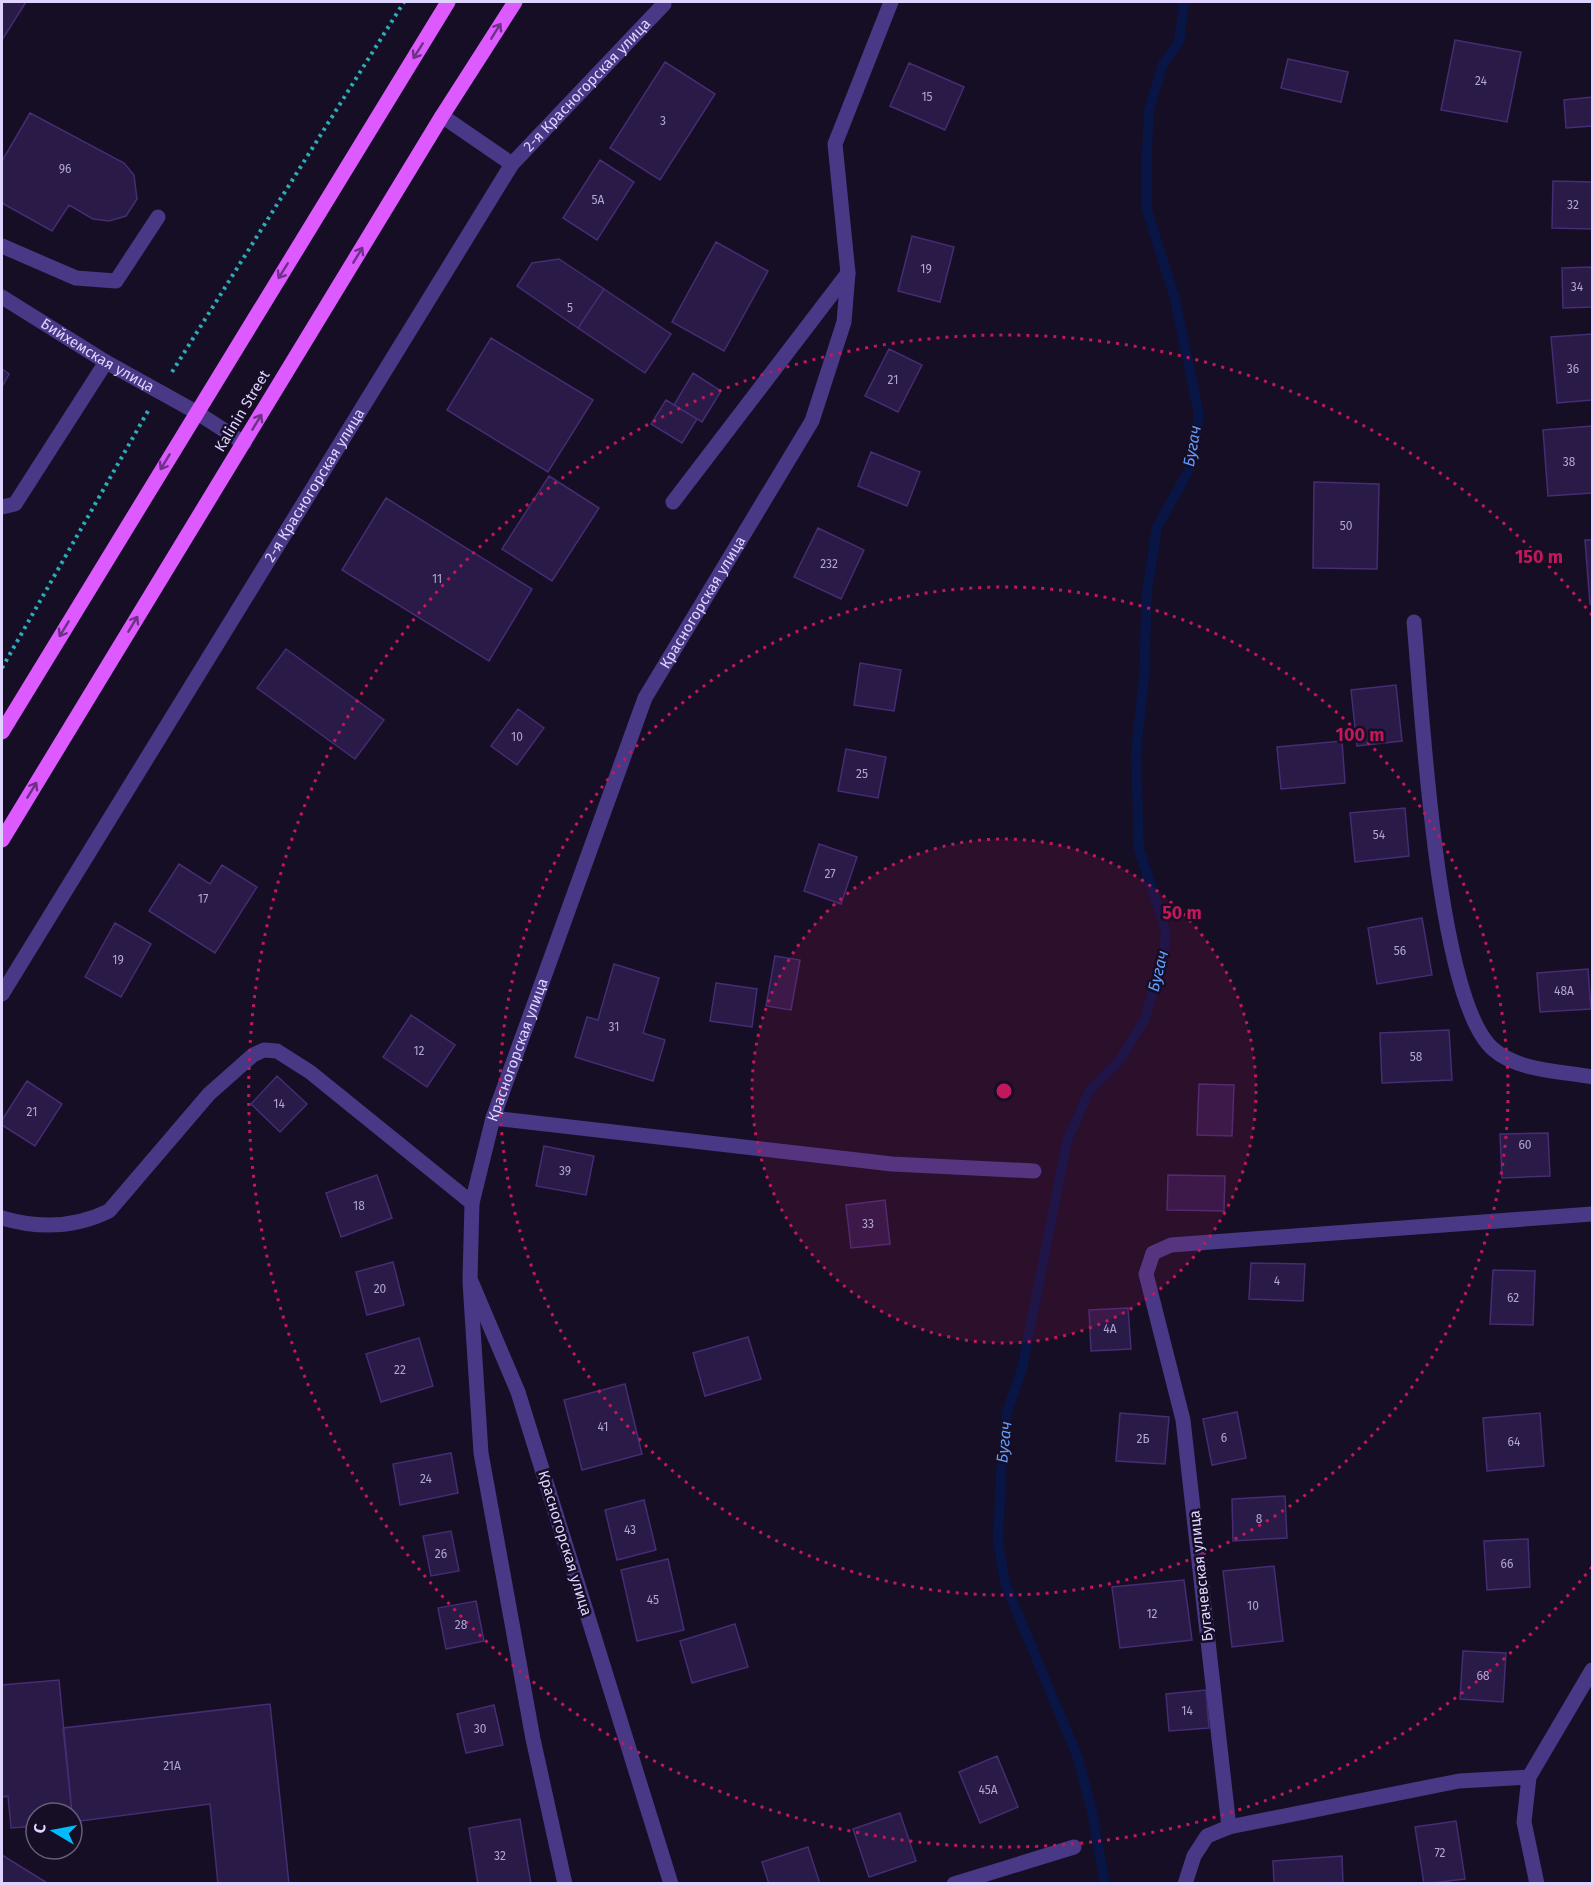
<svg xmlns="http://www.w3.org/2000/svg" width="1594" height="1885" viewBox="0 0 1594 1885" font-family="'Fira Sans',sans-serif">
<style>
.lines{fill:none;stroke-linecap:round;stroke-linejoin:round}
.stream{stroke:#091544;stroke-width:10}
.building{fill:#2a1a47;stroke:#452c73;stroke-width:1.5}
.path{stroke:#2dabb9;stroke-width:4;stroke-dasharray:3 4.5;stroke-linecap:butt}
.service{stroke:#483885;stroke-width:15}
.minor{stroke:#483885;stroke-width:15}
.primary{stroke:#dc5aff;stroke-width:15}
.oneway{stroke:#6f3087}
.ring{fill:none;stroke:#c2185b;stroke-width:3;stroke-dasharray:3 6}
.labels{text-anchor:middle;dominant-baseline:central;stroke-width:5;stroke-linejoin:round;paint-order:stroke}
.number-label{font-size:12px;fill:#b2a5d1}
.street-label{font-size:15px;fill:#dfd3ff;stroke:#160e25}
.water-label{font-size:16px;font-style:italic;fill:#619cff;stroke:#160e25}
.centre{fill:#c2185b;stroke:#160e25;stroke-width:3}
.ring-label{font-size:18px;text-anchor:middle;font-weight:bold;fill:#c2185b;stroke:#160e25;stroke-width:5;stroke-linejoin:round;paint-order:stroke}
</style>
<rect width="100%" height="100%" fill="#160e25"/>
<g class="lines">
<path class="stream" d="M1105,1884L1092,1812L1078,1758L1005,1583L998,1542L1002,1454L1007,1412L1022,1369L1067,1141L1090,1090L1119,1061L1145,1019L1164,951L1166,932L1139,849L1136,753L1144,677L1147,591L1157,527L1189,470L1198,430V410L1175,299L1147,210V153L1149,110L1163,64L1179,42L1184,2"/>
</g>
<path class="building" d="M2,2H26L2,40Z
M1455,40L1521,52L1507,122L1441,110Z
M1288,59L1348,72L1341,102L1281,88Z
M665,62L715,94L660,180L610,148Z
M909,63L964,87L945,130L890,106Z
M1592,97V126L1566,128L1564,100Z
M30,113L124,163L134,175L137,199L126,216L109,221L93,219L69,205L52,231L2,203V161Z
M600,160L634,182L597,240L563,218Z
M1553,181L1592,182V229L1552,228Z
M912,236L954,247L940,302L898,291Z
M716,242L768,271L724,351L672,322Z
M559,259L604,289L578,328L517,286L532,263Z
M1592,267V307L1563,308L1562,268Z
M604,289L671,334L645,373L578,328Z
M1592,334V400L1557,403L1551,337Z
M491,338L593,400L548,472L447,410Z
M889,349L922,365L898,412L865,396Z
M2,369L9,374L2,387Z
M693,373L721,391L702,422L674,405Z
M666,400L697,419L682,443L651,424Z
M1592,426V493L1548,496L1543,430Z
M871,452L920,472L907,506L858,486Z
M549,476L599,508L552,581L502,549Z
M1314,482L1379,484L1377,569L1313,568Z
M386,498L532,589L489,661L342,570Z
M818,528L864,550L841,599L794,577Z
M1585,540H1592V604H1590Z
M286,649L384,720L355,759L257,688Z
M860,663L901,670L894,711L854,705Z
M1396,685L1402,741L1357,746L1351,690Z
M518,709L544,728L517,765L491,746Z
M1342,741L1345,783L1281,789L1277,747Z
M846,749L886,757L878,798L838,791Z
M1405,808L1409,856L1355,862L1350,813Z
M819,844L857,857L841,904L804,891Z
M179,864L210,884L222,865L257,887L215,953L149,911Z
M1422,918L1432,975L1377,984L1368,928Z
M115,923L151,944L121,997L85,977Z
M775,956L800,960L791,1010L766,1006Z
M614,964L659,978L643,1033L665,1040L653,1081L575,1057L587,1017L598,1020Z
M1588,969L1591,1009L1540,1012L1537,973Z
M716,983L757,989L752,1027L710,1021Z
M411,1015L455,1045L427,1087L383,1057Z
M1449,1030L1452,1080L1382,1083L1380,1033Z
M277,1076L307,1104L280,1132L251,1104Z
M27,1081L62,1104L35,1146L2,1125V1120Z
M1199,1084L1234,1085L1232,1136L1197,1135Z
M1548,1133L1550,1176L1502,1178L1500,1134Z
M544,1146L594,1156L586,1195L536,1186Z
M377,1175L392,1218L341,1237L326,1193Z
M1168,1175L1225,1176L1224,1211L1167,1210Z
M885,1200L890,1244L851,1248L846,1205Z
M393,1262L404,1305L367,1315L356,1272Z
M1251,1263L1305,1264L1303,1301L1249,1299Z
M1493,1270L1535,1271L1533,1325L1490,1324Z
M1128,1308L1131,1349L1091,1351L1089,1310Z
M748,1337L761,1379L705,1396L693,1353Z
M419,1338L433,1386L381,1402L366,1354Z
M625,1384L642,1454L582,1470L564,1400Z
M1237,1412L1246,1458L1212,1465L1203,1419Z
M1120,1413L1169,1417L1165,1464L1116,1461Z
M1540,1413L1544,1466L1487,1471L1483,1418Z
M451,1453L458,1493L400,1505L393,1464Z
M1285,1496L1287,1538L1233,1541L1232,1499Z
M644,1500L656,1550L617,1560L605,1510Z
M451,1531L459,1571L431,1576L423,1536Z
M1528,1539L1530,1587L1487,1590L1484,1541Z
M668,1559L684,1630L637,1641L621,1570Z
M1274,1566L1283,1641L1232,1647L1223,1571Z
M1184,1580L1192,1640L1120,1648L1112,1587Z
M476,1601L484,1641L446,1649L438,1608Z
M735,1624L748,1667L692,1683L680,1641Z
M1463,1651L1506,1653L1503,1702L1460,1699Z
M59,1680L72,1813H36V1826L11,1828L8,1796L2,1797V1685Z
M1206,1690L1209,1728L1169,1731L1166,1694Z
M270,1704L289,1884H218L210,1804L73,1822L63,1728Z
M494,1705L503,1745L466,1753L457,1714Z
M997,1756L1018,1807L980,1823L959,1772Z
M900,1813L916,1861L869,1877L853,1829Z
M520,1819L531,1884H478L469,1828Z
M1456,1821L1465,1879L1424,1884L1415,1827Z
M808,1847L820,1884H769L762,1862Z
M2,1855L47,1883L46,1884H2Z
M1342,1856L1343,1884H1274L1273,1861Z"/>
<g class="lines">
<path class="path" d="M172,372L404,2
M2,668L148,411"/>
<path class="service" d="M2,246L76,278L116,281L158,217
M196,412L244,443
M673,502L848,273
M2,507L15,504L106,362
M493,1118L892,1164L1034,1171
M470,1282L481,1453L533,1739L565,1884
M954,1884L1074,1847"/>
<g class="minor">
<path d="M442,116L512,164"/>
<path id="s1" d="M2,297L106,362L196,412"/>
<path d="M1414,622C1422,706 1436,999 1493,1049C1518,1071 1560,1071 1592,1077"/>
<path id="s2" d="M2,994L512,164L664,4"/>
<path d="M2,1218C39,1229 74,1228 109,1211L209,1094L253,1055L264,1050L277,1051L310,1072L472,1203"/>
<path d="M1229,1827L1459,1781L1529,1777"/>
<path id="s3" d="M671,1884L518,1392L470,1279L472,1203L493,1118L645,698L812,421L844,322L848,273L835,144L891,2"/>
<path d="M1185,1884L1194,1856L1207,1836L1229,1827L1183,1420L1146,1274L1153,1253L1171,1245L1592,1214"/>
<path d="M1537,1884L1524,1822L1529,1777L1592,1670"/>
</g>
<path class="primary" d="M2,732L448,2
M2,840L442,116L515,2"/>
</g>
<defs><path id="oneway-shaft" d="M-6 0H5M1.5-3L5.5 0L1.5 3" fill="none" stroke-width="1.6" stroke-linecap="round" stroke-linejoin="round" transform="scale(1.5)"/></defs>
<g class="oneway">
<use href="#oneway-shaft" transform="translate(496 31) rotate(-58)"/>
<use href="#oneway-shaft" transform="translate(418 51) rotate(122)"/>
<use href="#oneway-shaft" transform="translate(358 255) rotate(-59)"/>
<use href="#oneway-shaft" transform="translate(283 271) rotate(122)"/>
<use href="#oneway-shaft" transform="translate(257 422) rotate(-59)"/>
<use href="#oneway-shaft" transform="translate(165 462) rotate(121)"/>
<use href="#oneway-shaft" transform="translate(133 624) rotate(-59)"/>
<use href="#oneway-shaft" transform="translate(64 629) rotate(121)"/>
<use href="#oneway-shaft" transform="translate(32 790) rotate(-59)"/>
</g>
<circle cx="1004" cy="1091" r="252" fill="#c2185b" fill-opacity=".12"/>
<g class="ring">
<circle cx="1004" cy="1091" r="252"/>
<circle cx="1004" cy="1091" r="504"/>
<path d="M1592 1567A756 756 0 1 1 1592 615"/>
</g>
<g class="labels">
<g class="number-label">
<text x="1481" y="81">24</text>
<text x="927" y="97">15</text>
<text x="663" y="121">3</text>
<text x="65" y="169">96</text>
<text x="598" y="200">5А</text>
<text x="1573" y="205">32</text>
<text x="926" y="269">19</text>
<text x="1577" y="287">34</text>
<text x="570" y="308">5</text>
<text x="1573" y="369">36</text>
<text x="893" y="380">21</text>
<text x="1569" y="462">38</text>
<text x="1346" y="526">50</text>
<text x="829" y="564">232</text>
<text x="437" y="579">11</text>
<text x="517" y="737">10</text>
<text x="862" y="774">25</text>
<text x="1379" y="835">54</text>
<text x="830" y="874">27</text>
<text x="203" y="899">17</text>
<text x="1400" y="951">56</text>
<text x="118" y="960">19</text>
<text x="1564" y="991">48А</text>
<text x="614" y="1027">31</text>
<text x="419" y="1051">12</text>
<text x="1416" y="1057">58</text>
<text x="279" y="1104">14</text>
<text x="32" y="1112">21</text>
<text x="1525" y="1145">60</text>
<text x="565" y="1171">39</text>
<text x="359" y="1206">18</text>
<text x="868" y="1224">33</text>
<text x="1277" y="1281">4</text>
<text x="380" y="1289">20</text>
<text x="1513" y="1298">62</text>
<text x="1110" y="1329">4А</text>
<text x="400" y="1370">22</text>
<text x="603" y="1427">41</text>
<text x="1224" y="1438">6</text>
<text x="1143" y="1439">2Б</text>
<text x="1514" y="1442">64</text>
<text x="426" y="1479">24</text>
<text x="1259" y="1519">8</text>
<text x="630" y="1530">43</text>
<text x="441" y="1554">26</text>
<text x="1507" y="1564">66</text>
<text x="653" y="1600">45</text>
<text x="1253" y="1606">10</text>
<text x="1152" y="1614">12</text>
<text x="461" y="1625">28</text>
<text x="1483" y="1676">68</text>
<text x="1187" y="1711">14</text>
<text x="480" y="1729">30</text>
<text x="172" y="1766">21А</text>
<text x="988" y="1790">45А</text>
<text x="1440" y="1853">72</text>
<text x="500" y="1856">32</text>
</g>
<g class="street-label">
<text stroke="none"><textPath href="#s2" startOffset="1083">2-я Красногорская улица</textPath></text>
<text stroke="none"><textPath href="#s1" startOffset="112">Бийхемская улица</textPath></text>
<text transform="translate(242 411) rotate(-59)">Kalinin Street</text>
<text stroke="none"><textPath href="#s2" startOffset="597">2-я Красногорская улица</textPath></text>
<text stroke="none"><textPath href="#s3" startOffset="1360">Красногорская улица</textPath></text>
<text stroke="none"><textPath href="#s3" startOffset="874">Красногорская улица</textPath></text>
<text transform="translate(565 1543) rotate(73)">Красногорская улица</text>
<text transform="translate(1201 1576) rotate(-96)">Бугачевская улица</text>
</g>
<g class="water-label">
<text transform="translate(1192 446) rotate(-80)">Бугач</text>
<text transform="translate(1158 971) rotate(-76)">Бугач</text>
<text transform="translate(1004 1442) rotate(-84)">Бугач</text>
</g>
</g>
<circle cx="1004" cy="1091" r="9" class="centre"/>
<g class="ring-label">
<text x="1539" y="563">150 m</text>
<text x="1360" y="741">100 m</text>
<text x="1182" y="919">50 m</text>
</g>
<rect width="1594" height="1885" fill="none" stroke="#dfd3ff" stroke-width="6"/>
<g transform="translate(54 1831) rotate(280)"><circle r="28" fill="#160e25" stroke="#665d7c" stroke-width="1.5"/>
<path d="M0-4.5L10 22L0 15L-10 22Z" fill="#00bbfe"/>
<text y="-9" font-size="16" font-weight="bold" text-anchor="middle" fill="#dfd3ff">С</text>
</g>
</svg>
